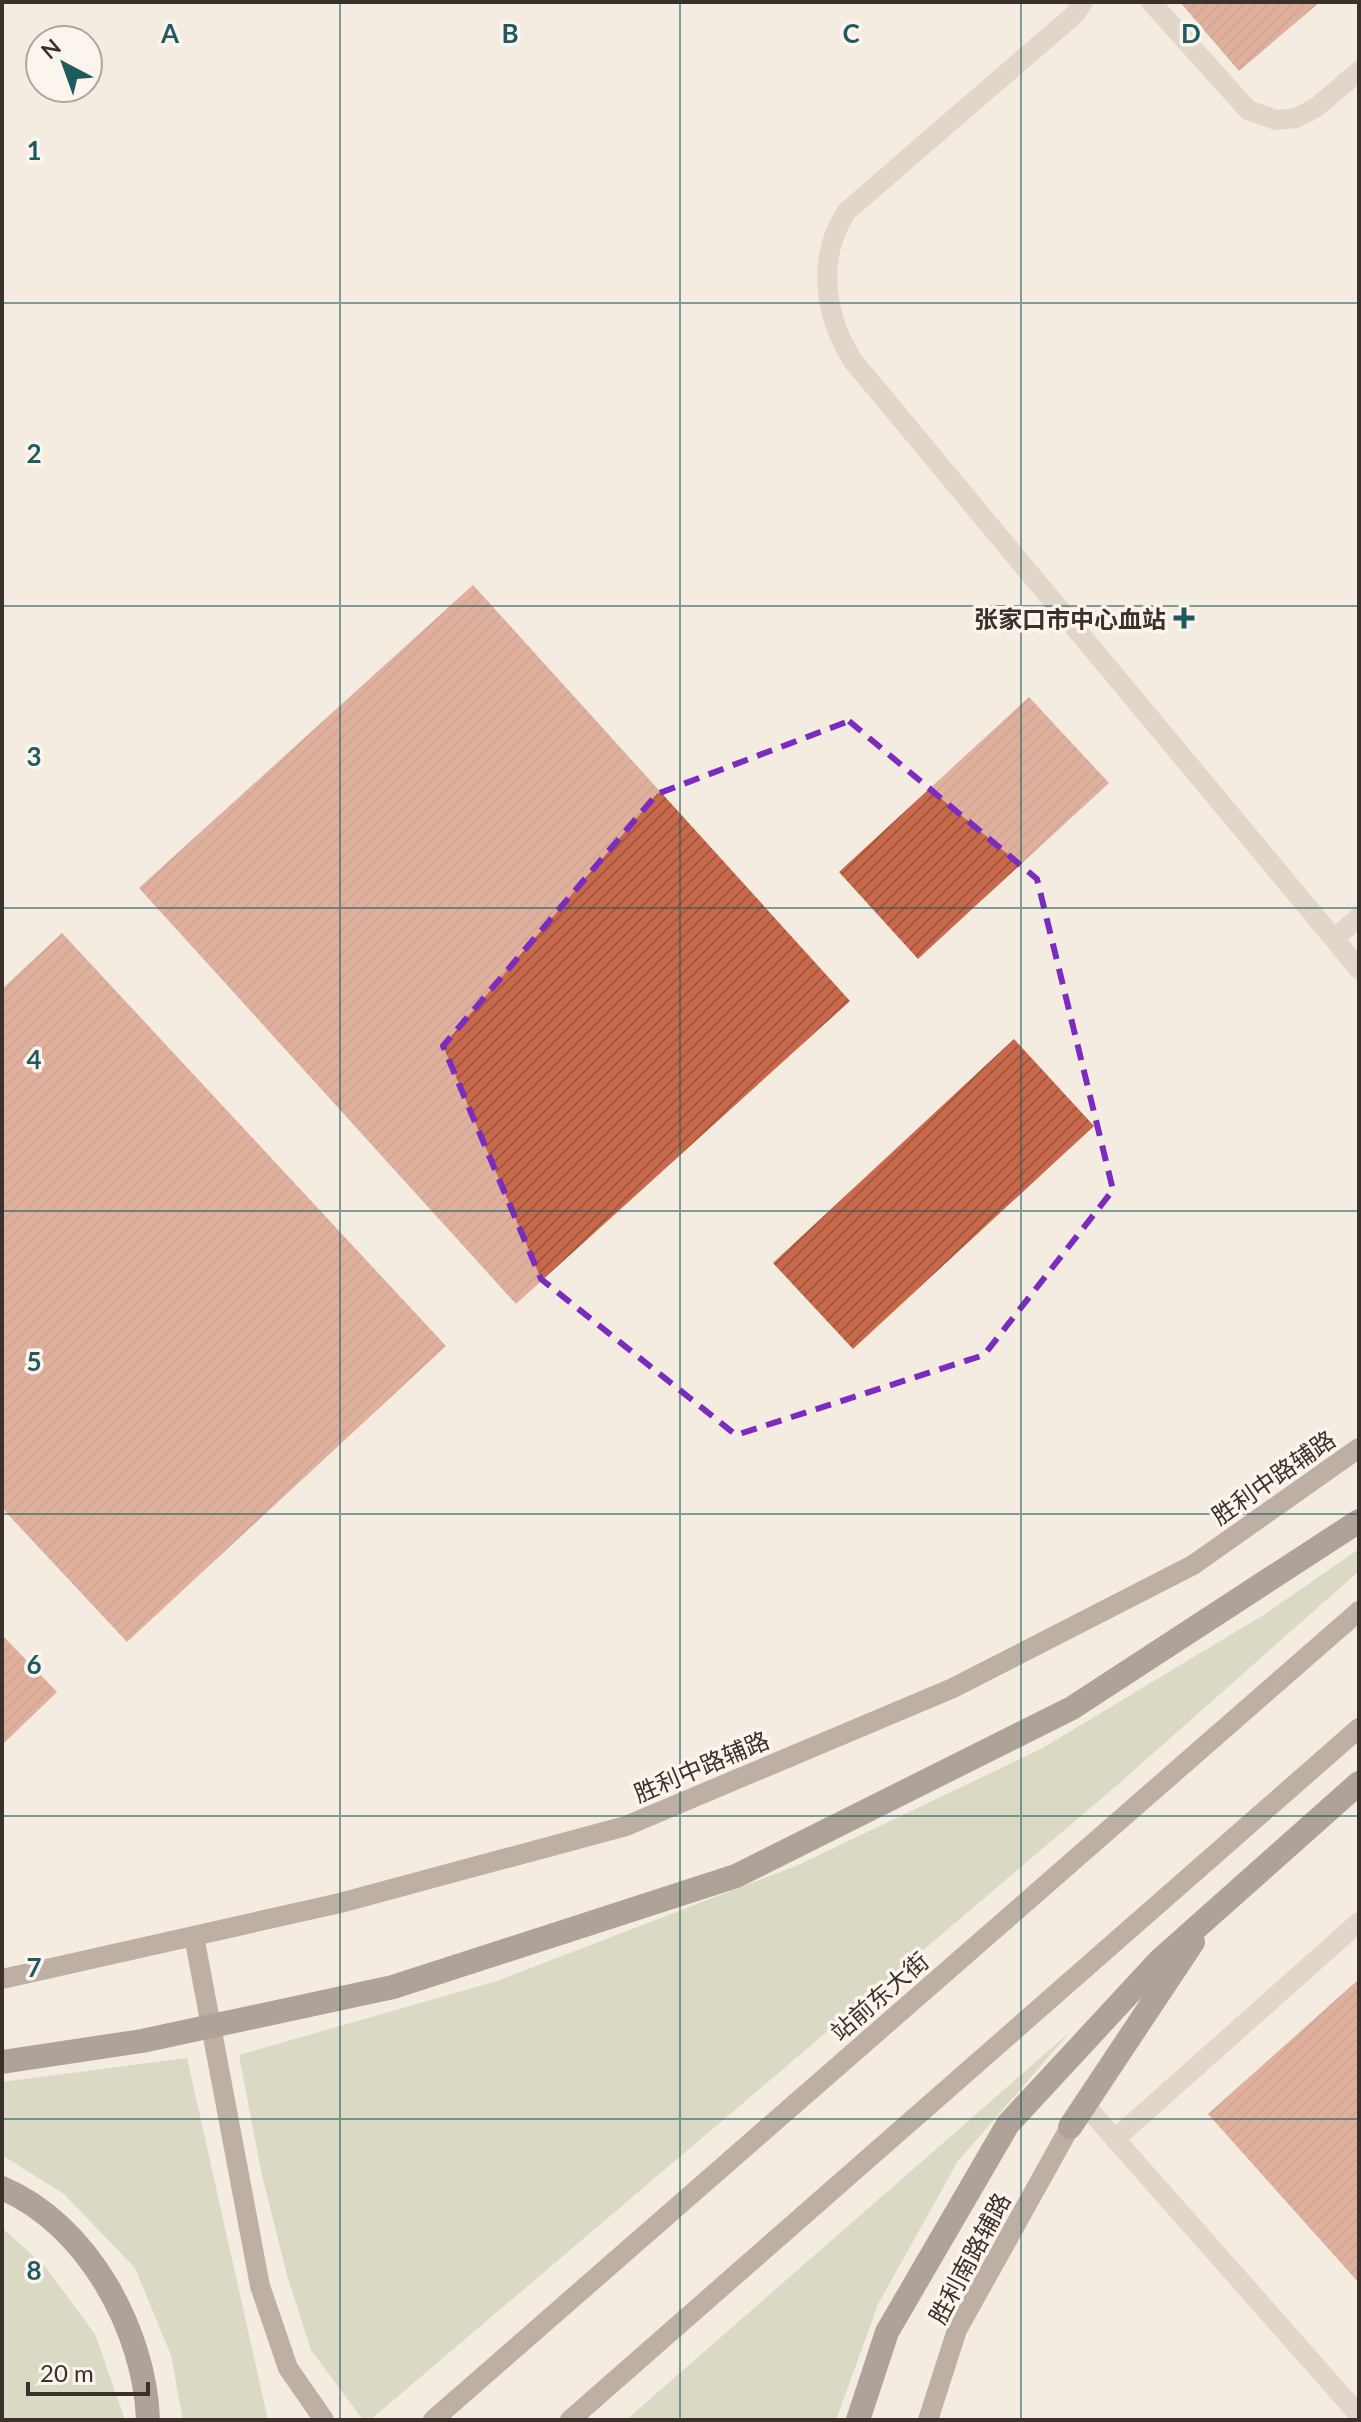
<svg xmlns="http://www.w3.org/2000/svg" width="1361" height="2422" viewBox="0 0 1361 2422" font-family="Lato,'Noto Sans SC',sans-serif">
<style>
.grass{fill:#b8c4a0}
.building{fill:url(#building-hatch)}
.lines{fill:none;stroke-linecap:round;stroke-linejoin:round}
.minor{stroke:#cdbbac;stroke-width:20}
.major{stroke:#7d675c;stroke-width:20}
.highway{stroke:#5c4a42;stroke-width:24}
.marked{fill:none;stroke:#7b2cbf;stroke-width:6;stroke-dasharray:16 10;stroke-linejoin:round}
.grid{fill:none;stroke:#1f5a5e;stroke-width:2;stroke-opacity:0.55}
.poi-dot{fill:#1f5a5e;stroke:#fbf5ee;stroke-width:3}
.labels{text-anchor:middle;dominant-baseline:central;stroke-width:7;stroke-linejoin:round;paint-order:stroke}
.poi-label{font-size:24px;font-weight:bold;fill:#3b302b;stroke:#fbf5ee;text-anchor:end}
.street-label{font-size:24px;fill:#3b302b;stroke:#fbf5ee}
.grid-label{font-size:26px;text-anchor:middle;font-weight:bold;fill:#1f5a5e;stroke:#fbf5ee;stroke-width:7;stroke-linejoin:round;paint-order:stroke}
</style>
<defs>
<pattern id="building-hatch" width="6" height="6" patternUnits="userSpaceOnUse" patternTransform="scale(2)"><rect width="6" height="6" fill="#c8694b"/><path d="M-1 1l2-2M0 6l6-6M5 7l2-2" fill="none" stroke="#a4573f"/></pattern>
</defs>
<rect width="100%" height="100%" fill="#f4ebe1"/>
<path class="grass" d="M1359,1549V1571L1115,1787L370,2420H363L311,2350L287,2275L261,2171L239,2055L497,1981L796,1866L1041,1749L1262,1616Z
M1070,2032L958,2161L878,2304L836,2420H626Z
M187,2058L268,2420H183L171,2355L135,2268L64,2194L2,2155V2082Z
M2,2228L44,2265L95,2334L125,2420H2Z"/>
<path class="building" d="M1180,2H1320L1239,71Z
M473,585L850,1001L516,1304L139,888Z
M1029,697L1109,783L918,959L839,872Z
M62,933L446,1346L127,1642L2,1508V989Z
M1014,1039L1094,1126L853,1349L773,1263Z
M2,1635L57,1692L2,1745Z
M1359,1979V2283L1208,2114Z"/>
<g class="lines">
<path class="minor" d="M1083,2L1075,14L847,211C816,257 824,315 853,361L1359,969
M1151,2L1248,110L1276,120L1296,118L1317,107L1359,71
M1334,939L1359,917
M1085,2105L1359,2415
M1115,2139L1359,1922"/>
<path class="major" d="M194,1936L260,2286L288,2368L324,2420
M2,1979L340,1903L626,1826L953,1688L1193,1565L1359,1448
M433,2420L1359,1611
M570,2420L1359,1728
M928,2420L957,2330L1070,2127"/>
<path class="highway" d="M2,2062L142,2041L393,1987L736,1876L1072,1708L1359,1521
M1070,2127L1193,1942
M2,2188C87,2224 145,2330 148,2420
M858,2420L887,2332L1008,2124L1160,1960L1359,1783"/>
</g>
<path d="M0 0H1361V2422H0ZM849,721L1037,879L1113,1190L984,1355L736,1435L541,1279L443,1046L657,794Z" fill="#f4ebe1" fill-opacity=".55" fill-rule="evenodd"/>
<path class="marked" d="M849,721L1037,879L1113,1190L984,1355L736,1435L541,1279L443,1046L657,794Z"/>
<path class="grid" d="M340,2V2420M680,2V2420M1021,2V2420M2,303H1359M2,606H1359M2,908H1359M2,1211H1359M2,1514H1359M2,1816H1359M2,2119H1359"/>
<path class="poi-dot" d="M1180 606h8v8h8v8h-8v8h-8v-8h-8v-8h8z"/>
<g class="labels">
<g class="poi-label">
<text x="1166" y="618">张家口市中心血站</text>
</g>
<g class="street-label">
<text transform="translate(1273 1477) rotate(-35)">胜利中路辅路</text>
<text transform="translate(701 1766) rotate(-23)">胜利中路辅路</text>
<text transform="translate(879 1996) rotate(-41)">站前东大街</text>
<text transform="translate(969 2258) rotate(-62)">胜利南路辅路</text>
</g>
</g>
<g class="grid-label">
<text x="170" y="43">A</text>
<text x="510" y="43">B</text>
<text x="851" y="43">C</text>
<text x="1191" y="43">D</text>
<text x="34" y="160">1</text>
<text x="34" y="463">2</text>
<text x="34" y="766">3</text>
<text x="34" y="1069">4</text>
<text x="34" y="1371">5</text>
<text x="34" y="1674">6</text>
<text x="34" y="1977">7</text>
<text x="34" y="2280">8</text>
</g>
<rect width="1361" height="2422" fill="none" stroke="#3b302b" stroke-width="8"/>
<g transform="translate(64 64) rotate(319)"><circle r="38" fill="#fbf5ee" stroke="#aea6a0" stroke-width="2"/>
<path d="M0-6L14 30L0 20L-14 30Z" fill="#1f5a5e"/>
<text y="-12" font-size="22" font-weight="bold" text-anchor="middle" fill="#3b302b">N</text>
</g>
<path d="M28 2382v12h120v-12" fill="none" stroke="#3b302b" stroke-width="4"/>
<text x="40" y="2382" font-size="24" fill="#3b302b" stroke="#fbf5ee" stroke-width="6" paint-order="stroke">20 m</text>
</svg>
